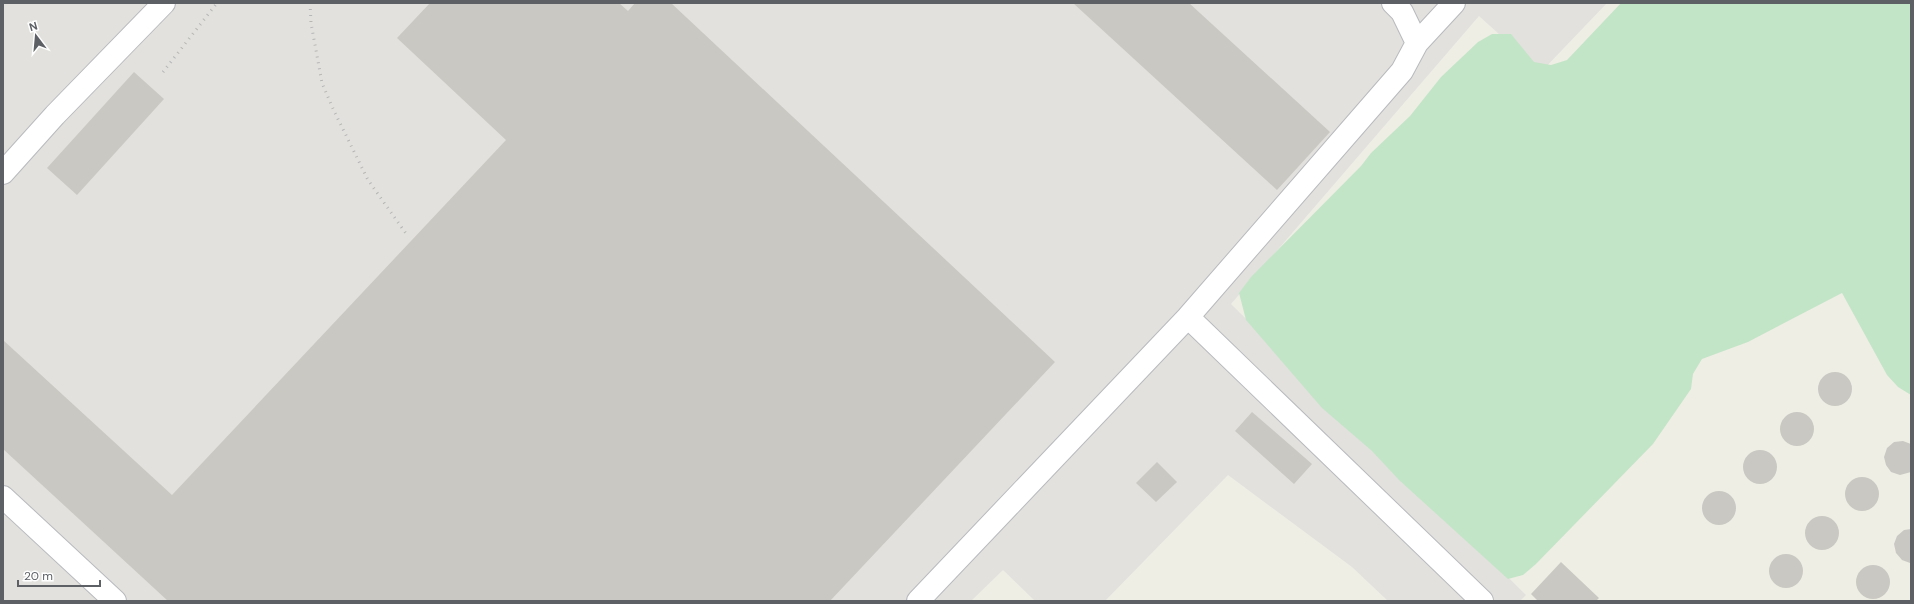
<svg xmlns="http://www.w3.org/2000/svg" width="1914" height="604" viewBox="0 0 1914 604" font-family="'DM Sans',sans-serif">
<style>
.industrial{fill:#e2e1dd}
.green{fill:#c3e5c7}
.building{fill:#cac8c2}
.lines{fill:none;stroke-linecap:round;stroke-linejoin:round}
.minor-casing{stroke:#b8babe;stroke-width:24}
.minor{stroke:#fff;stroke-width:22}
.rail{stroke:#b5b6b6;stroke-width:3;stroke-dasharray:1 5;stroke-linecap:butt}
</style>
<rect width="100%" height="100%" fill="#efeee5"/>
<path class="industrial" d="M3,3H1607L1541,72L1479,16L1231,304L1526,595L1520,601H1388L1352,567L1228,475L1105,601H1035L1003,570L971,601H3Z"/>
<path class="green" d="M1621,3H1911V395L1898,387L1887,375L1842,293L1748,342L1702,359L1693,374L1691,389L1653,444L1536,564L1523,575L1508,579L1399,480L1372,451L1322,408L1246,320L1239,293L1251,277L1361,166L1371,153L1410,116L1441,77L1478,42L1492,34H1511L1534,62L1551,65L1567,60Z"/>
<path class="building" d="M430,3H619L628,11L635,3H671L1055,362L830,601H168L3,449V340L172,495L506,140L397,38Z
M1073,3H1189L1330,132L1277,190Z
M134,72L164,99L77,195L47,168Z
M1818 389a17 17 0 1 1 34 0a17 17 0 1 1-34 0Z
M1252,412L1312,464L1294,484L1235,431Z
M1780 429a17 17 0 1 1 34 0a17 17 0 1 1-34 0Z
M1903,441L1911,444V472L1900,475L1891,472L1886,465L1884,457L1887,448L1894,442Z
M1743 467a17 17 0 1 1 34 0a17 17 0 1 1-34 0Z
M1157,462L1177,482L1156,502L1136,483Z
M1845 494a17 17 0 1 1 34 0a17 17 0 1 1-34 0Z
M1702 508a17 17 0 1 1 34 0a17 17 0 1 1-34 0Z
M1805 533a17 17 0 1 1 34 0a17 17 0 1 1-34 0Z
M1911,529V563H1910L1902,560L1896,553L1894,544L1897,536L1904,530Z
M1769 571a17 17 0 1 1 34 0a17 17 0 1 1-34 0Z
M1561,562L1599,598L1596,601H1538L1531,594Z
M1856 582a17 17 0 1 1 34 0a17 17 0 1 1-34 0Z"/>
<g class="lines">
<defs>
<path id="minor" d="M1417,43L1454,3
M3,173L55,115L164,3
M1188,317L1482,601
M3,497L115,601
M918,601L1188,317L1402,71L1417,43L1402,12L1393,3"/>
</defs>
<use href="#minor" class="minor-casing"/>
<use href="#minor" class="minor"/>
<path class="rail" d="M310,3L311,23L322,83L334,111L368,180L407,235
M163,72L217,3"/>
</g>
<rect width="1914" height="604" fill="none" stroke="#5d6065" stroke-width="8"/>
<g transform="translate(36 36) rotate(344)" stroke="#ffffff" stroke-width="3" paint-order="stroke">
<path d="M0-3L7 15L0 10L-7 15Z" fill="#5d6065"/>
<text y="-6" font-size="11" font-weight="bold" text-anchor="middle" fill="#5d6065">N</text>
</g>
<path d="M18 580v6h82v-6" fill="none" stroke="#5d6065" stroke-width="2"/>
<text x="24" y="580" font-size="12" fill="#5d6065" stroke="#ffffff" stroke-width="3" paint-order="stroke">20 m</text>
</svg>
